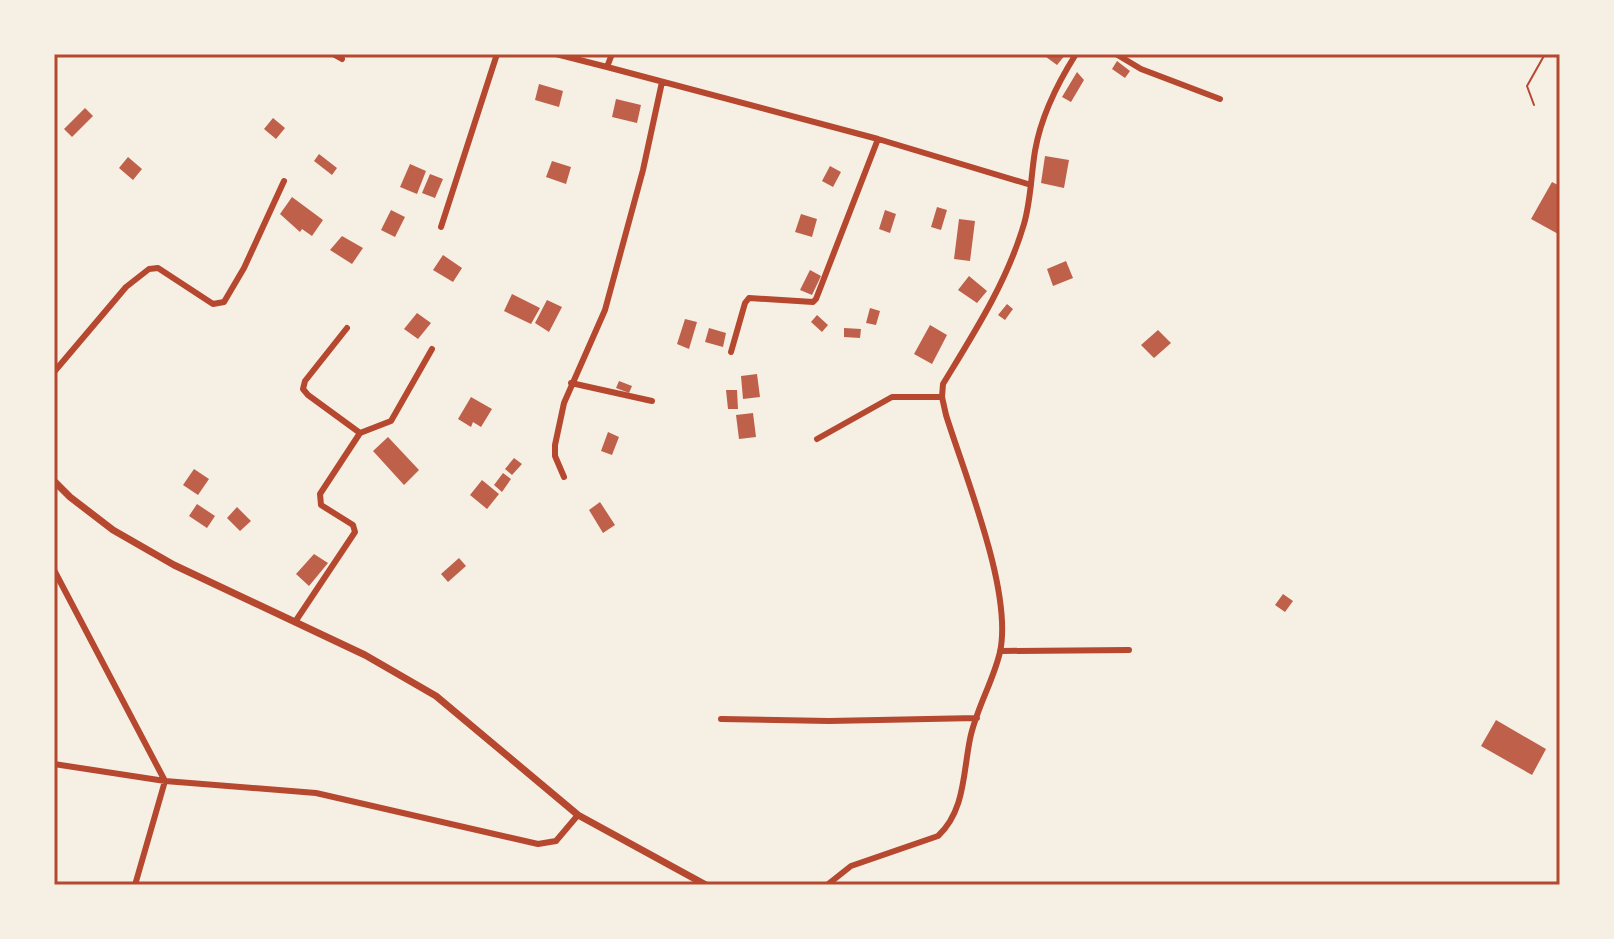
<svg xmlns="http://www.w3.org/2000/svg" width="1614" height="939" viewBox="0 0 1614 939" font-family="'Fira Sans Condensed',sans-serif">
<style>
.building{fill:#bf614a}
.lines{fill:none;stroke-linecap:round;stroke-linejoin:round}
.path{stroke:#b5482f;stroke-width:2}
.minor{stroke:#b5482f;stroke-width:6}
.tertiary{stroke:#b5482f;stroke-width:7}
.neatline{fill:none;stroke:#b5482f;stroke-width:3}
</style>
<rect width="100%" height="100%" fill="#f6efe4"/>
<path class="building" d="M1042,54H1066L1057,65Z
M1117,61L1130,71L1125,78L1112,69Z
M1077,72L1084,80L1071,102L1062,97Z
M539,84L563,91L559,107L535,100Z
M616,99L641,105L637,123L612,117Z
M85,108L93,116L72,137L64,129Z
M273,118L285,128L276,139L264,129Z
M319,154L337,168L332,175L314,161Z
M1045,156L1069,160L1064,188L1041,183Z
M128,157L142,169L133,180L119,168Z
M552,161L571,167L566,184L546,177Z
M410,164L426,171L417,194L400,187Z
M830,166L841,172L833,187L822,181Z
M430,174L443,179L435,198L422,193Z
M1552,182L1560,186V235L1531,219Z
M292,197L323,220L312,236L302,229L300,232L280,214Z
M937,207L947,210L941,230L931,227Z
M391,210L405,217L395,237L381,230Z
M885,210L896,214L890,233L879,229Z
M801,214L817,219L812,237L795,232Z
M959,219L975,221L970,261L954,259Z
M342,236L363,248L352,264L330,250Z
M443,255L462,268L453,282L433,270Z
M1066,261L1073,278L1053,286L1047,269Z
M810,270L821,276L812,295L800,290Z
M969,276L987,291L977,303L958,290Z
M512,294L540,308L531,324L504,311Z
M547,300L562,307L549,332L535,323Z
M1007,304L1013,309L1005,320L998,315Z
M870,308L880,311L876,325L866,323Z
M417,313L431,323L418,339L404,329Z
M817,315L828,325L822,332L811,322Z
M685,319L697,322L689,349L677,344Z
M930,325L947,335L932,364L914,354Z
M709,328L726,333L723,347L705,342Z
M844,328L861,329L860,338L844,337Z
M1158,330L1171,343L1154,358L1141,345Z
M757,374L760,397L743,399L741,376Z
M619,381L632,386L629,393L616,388Z
M726,390H737L738,409H728Z
M471,397L492,409L481,427L473,422L471,427L458,419Z
M753,413L756,437L739,439L736,415Z
M608,432L619,437L612,455L601,451Z
M388,437L419,470L404,485L373,451Z
M514,458L522,464L512,475L505,469Z
M194,469L209,479L198,495L183,485Z
M503,473L511,479L502,492L494,485Z
M482,480L499,494L487,509L470,495Z
M600,502L615,525L603,533L589,510Z
M197,504L215,516L207,528L189,516Z
M237,507L251,521L240,531L227,518Z
M314,554L328,563L309,586L296,574Z
M459,558L466,566L448,582L441,574Z
M1283,594L1293,601L1285,612L1275,605Z
M1496,720L1546,749L1532,775L1481,746Z"/>
<g class="lines">
<path class="path" d="M1534,105L1527,86L1545,54"/>
<path class="minor" d="M333,54L342,59
M556,54L607,67L612,54
M1116,54L1141,69L1220,99
M607,67L878,139L1031,185
M441,227L497,54
M347,328L305,381L303,389L308,395L360,433
M731,352L745,303L749,298L813,302L816,299L878,139
M54,372L126,287L149,269L158,268L213,304L224,302L244,268L284,181
M571,383L652,401
M817,439L892,397H942
M564,477L555,456V445L564,403L605,310L643,170L662,82
M54,570L165,781L135,885
M295,622L355,532L353,525L321,505L320,494L360,433L391,421L432,349
M1000,651L1129,650
M721,719L829,721L977,718
M54,764L165,781L316,793L538,844L556,841L578,815
M827,885L851,866L938,836C965,811 963,773 970,739C976,709 993,682 1000,652C1013,592 965,476 946,415L942,397L943,384C974,333 1007,282 1024,224C1031,200 1031,175 1035,151C1041,116 1057,84 1076,54"/>
<path class="tertiary" d="M54,481L70,497L113,530L174,565L365,655L436,696L578,815L706,885"/>
</g>
<rect width="1614" height="939" fill="none" stroke="#f6efe4" stroke-width="112"/>
<rect x="56" y="56" width="1502" height="827" class="neatline"/>
</svg>
